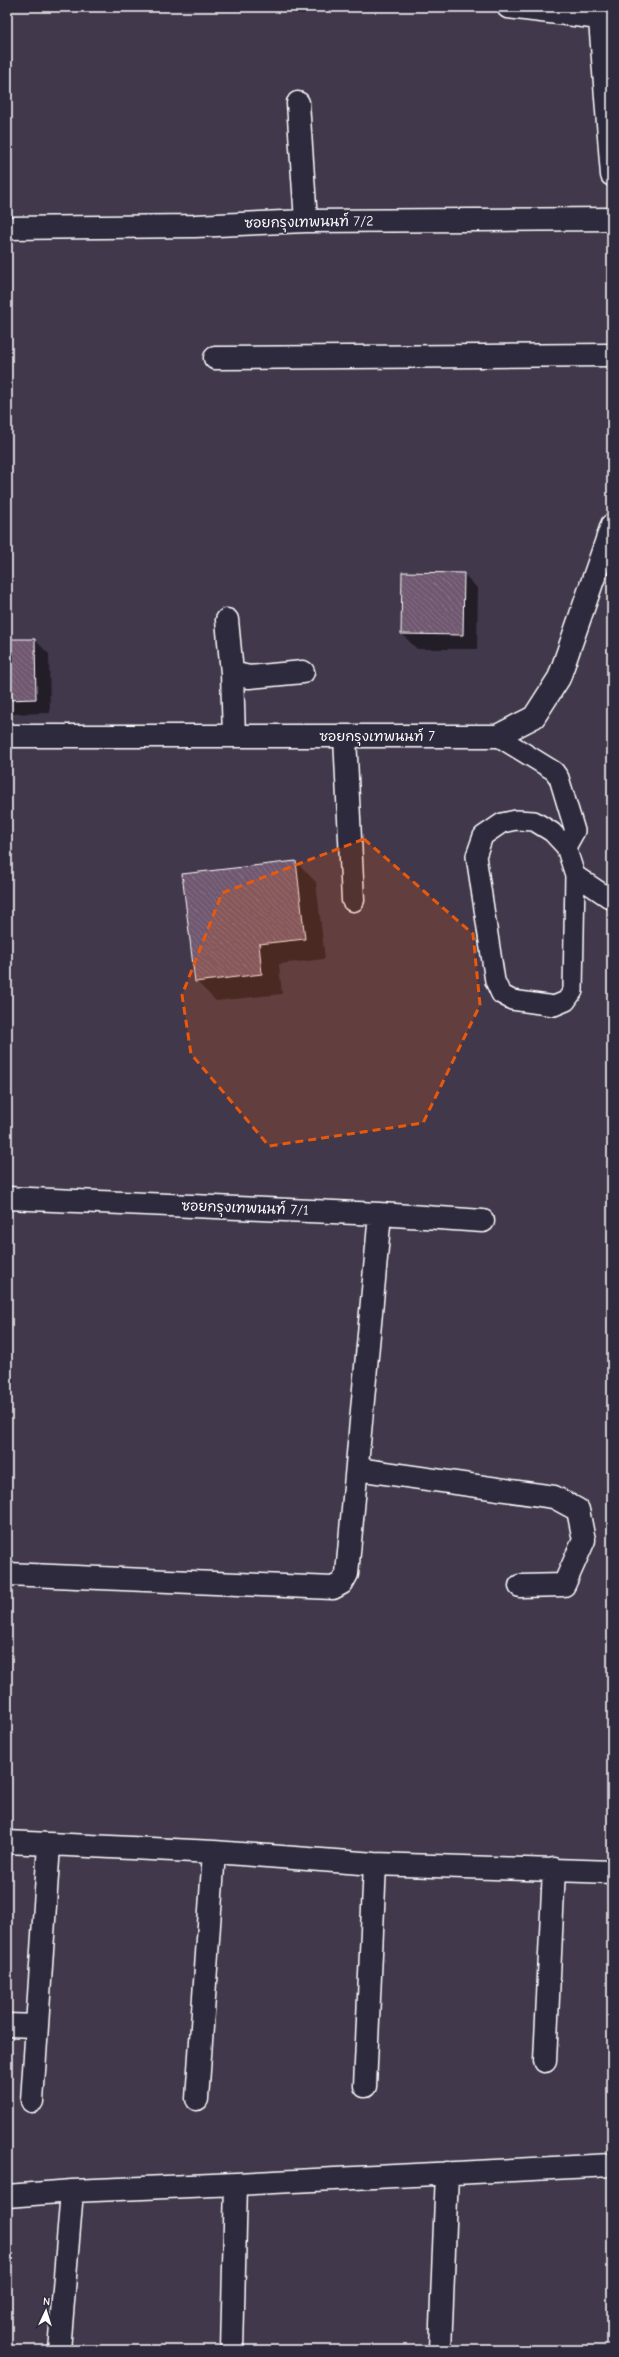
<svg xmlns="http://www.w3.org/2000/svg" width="619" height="2357" viewBox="0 0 619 2357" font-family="'Comic Neue','Playpen Sans Thai',sans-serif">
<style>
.shadow{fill:#0007}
.building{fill:url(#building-back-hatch);stroke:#fff}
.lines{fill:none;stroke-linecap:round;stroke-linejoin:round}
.lane-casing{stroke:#fff;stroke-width:22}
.street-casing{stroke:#fff;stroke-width:25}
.lane{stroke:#2f2a3d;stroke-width:19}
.street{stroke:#2f2a3d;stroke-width:22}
.marked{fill:#e8590c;fill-opacity:0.2;stroke:#e8590c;stroke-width:3;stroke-dasharray:8 5;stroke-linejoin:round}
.labels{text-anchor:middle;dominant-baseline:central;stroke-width:3;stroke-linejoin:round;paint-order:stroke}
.street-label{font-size:14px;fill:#fff;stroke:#2f2a3d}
</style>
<defs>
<pattern id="building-back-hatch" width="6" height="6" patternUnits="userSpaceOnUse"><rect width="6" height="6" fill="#6f596f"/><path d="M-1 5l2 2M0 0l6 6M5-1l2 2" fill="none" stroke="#857285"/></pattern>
</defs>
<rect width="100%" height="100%" fill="#42384c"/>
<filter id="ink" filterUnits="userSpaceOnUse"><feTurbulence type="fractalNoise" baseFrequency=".025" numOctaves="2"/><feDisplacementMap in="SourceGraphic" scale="8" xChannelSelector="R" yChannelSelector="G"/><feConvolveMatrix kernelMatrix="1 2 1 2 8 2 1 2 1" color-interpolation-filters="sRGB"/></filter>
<g filter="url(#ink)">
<path class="shadow" d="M464,574L478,589L477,649H417L402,634Z
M7,640H35L49,654L50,713L7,714Z
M296,862L316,882L325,959L279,964L282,994L216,1001L196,981Z"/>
<path class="building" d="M402,572L464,573L463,635L401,634Z
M7,639H35L36,699L7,700Z
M296,861L305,939L259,944L262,974L195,982L182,874Z"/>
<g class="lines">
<defs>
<path id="lane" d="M497,736L554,771L559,778L575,831L566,847L575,875L612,900
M566,847L552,832L534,821L516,820L502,823L483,836L476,856L495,981L501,994L512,1000L554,1006L566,1001L573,991L575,875"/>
<path id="street" d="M508,7L600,18
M599,7L612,175
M298,103L306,221
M7,228L195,226L306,221L612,219
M215,358L612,355
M227,620L232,673L249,677L303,672
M232,673L234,736
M7,736H497L534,717L559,678L612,525
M345,737L353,900
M7,1198L380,1214L483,1221
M357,1469L554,1497L578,1510L584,1540L564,1585L520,1586
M7,1574L333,1588L342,1583L347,1574L380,1214
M7,1842L214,1852L375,1864L612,1872
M7,2025L37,2026
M545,2061L554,1869
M365,2086L375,1864
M197,2099L214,1852
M32,2101L49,1845
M7,2196L72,2191L236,2184L612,2165
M59,2350L72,2191
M232,2350L236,2184
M440,2350L447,2173"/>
</defs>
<use href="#lane" class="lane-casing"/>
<use href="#street" class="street-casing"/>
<use href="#lane" class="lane"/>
<use href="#street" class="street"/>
</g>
</g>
<path class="marked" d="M364,839L473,934L480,1005L423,1123L269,1146L191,1054L182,995L222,893Z"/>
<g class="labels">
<g class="street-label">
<text transform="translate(309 222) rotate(-1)">ซอยกรุงเทพนนท์ 7/2</text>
<text x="377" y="736">ซอยกรุงเทพนนท์ 7</text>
<text transform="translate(245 1208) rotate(2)">ซอยกรุงเทพนนท์ 7/1</text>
</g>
</g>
<rect width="619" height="2357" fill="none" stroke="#2f2a3d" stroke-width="24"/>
<rect x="12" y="12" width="595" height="2333" fill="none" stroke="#fff" stroke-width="1.5" filter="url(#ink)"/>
<g transform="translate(46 2311) rotate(4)" stroke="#2f2a3d" stroke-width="3" paint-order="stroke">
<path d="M0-3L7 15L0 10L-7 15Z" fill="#ffffff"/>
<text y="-6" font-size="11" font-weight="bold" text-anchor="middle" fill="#ffffff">N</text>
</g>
</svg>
